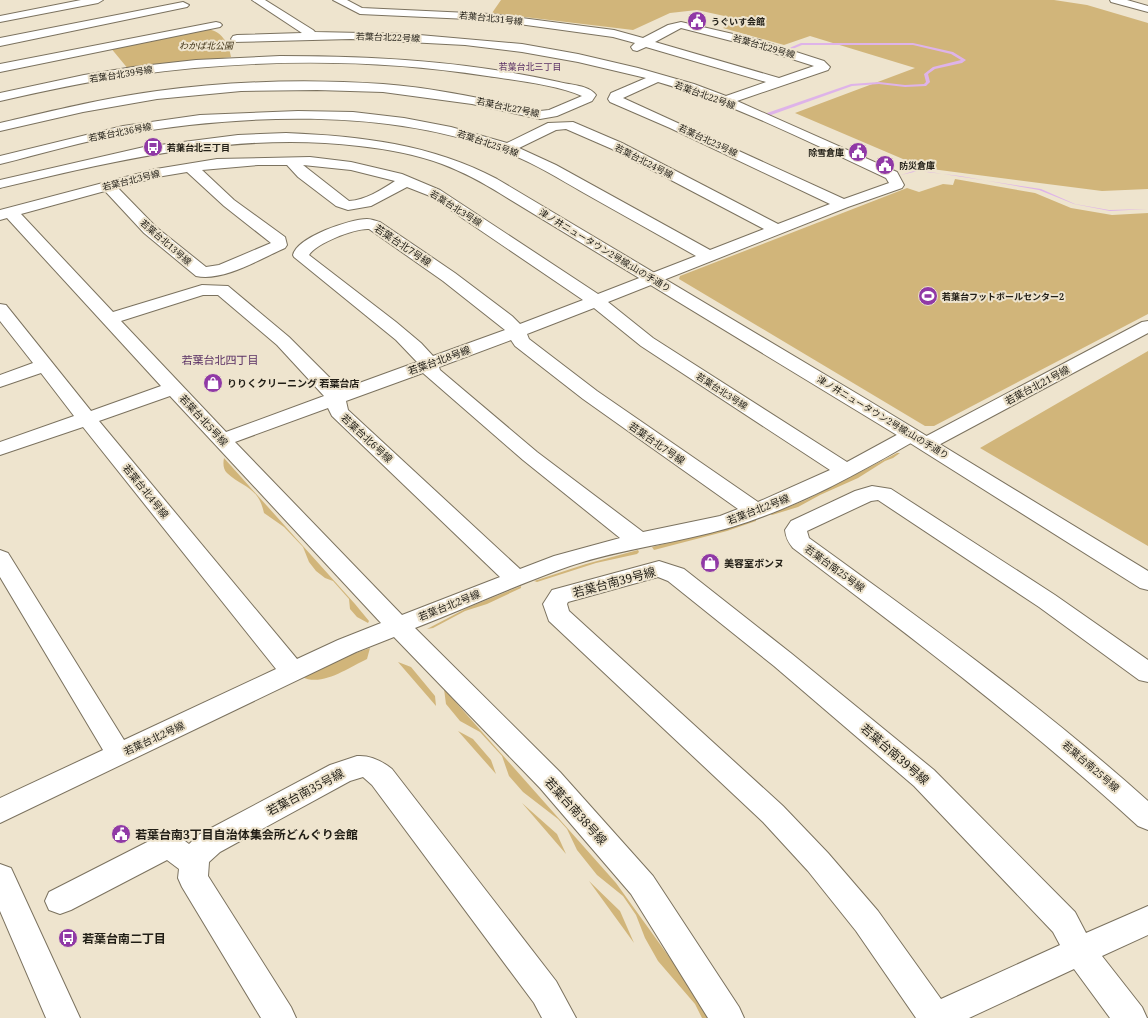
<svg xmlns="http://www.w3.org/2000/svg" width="1148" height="1018" viewBox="0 0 1148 1018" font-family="'Noto Serif','Noto Sans JP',serif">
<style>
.green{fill:#d1b57a}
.water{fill:#deb3e9}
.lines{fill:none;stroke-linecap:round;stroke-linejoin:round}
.stream{fill:#deb3e9;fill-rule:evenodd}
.minor-casing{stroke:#7b725f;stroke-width:2}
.tertiary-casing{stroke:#7b725f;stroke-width:2}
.minor{fill:#fff;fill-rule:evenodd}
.tertiary{fill:#fff;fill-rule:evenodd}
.labels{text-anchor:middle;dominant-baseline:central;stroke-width:4;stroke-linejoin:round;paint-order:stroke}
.far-street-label{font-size:9px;fill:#211e16;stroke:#eee4ce}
.far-poi-label{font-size:9px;font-weight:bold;fill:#211e16;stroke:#eee4ce;text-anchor:start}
.far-park-label{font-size:9px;font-style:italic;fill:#3f3216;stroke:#eee4ce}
.far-neighbourhood-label{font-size:9px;fill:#592f64;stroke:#eee4ce}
.street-label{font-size:10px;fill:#211e16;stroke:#eee4ce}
.poi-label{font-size:10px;font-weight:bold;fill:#211e16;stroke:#eee4ce;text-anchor:start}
.neighbourhood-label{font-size:11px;fill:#592f64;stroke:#eee4ce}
.near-street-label{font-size:12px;fill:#211e16;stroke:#eee4ce}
.near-poi-label{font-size:12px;font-weight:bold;fill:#211e16;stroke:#eee4ce;text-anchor:start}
</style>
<rect width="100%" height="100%" fill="#eee4ce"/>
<path class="green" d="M501,0H1054L1087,5L1148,23V189L1102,191L924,168L795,113L915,68L810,36L784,45L723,28L738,19L697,10L670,13L633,30L492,13Z
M206,29C221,30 229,43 231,57L129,70L110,47Z
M955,179L1035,193L1071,208L1112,215L1148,213V314L934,426H925L679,279L680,276L907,188L919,192L943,184L953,185Z
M1148,351V546L980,448Z
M897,453H900L893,458L885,461L858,478L820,495L798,507L772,515L770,514L806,500Z
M224,458L355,604L369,621L368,623L357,617L350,609L349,599L333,581L325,578L316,571L309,562L303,547L284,527L264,513C258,486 243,488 227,473C223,469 223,463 224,458Z
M756,519V521L727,531L654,550L652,547L723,529Z
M638,550L639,552L637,554L596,563L537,582L534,581L586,564Z
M521,586V588L487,604L465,611L433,628L427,629L467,608Z
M370,648L367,659C348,668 322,687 302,677L338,659Z
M398,662L411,667L435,696L436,706Z
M444,689L616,883L680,972L708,1018H702L695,1004L658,961L645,938L636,915L623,896L597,875L577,850L567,829L558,819L523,792L509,776L502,756L480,732L460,721L446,704Z
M458,731L473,739L491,760L496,774Z
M522,803L557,834L566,854Z
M589,881L620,911L634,943Z"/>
<path class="water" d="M917,170L1041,189L1075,204L1109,210L1148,209L1110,211L1074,204L1039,190L960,176L918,171L901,175Z"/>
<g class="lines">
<path class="stream" d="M801,43H913L953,52L966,60L962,63L935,69L928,74L930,82L926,86L905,87L879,84L852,86L771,115H767V113L851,84L879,82L905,85L924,84L926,82L924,74L933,67L961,60L951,54L913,45H802L790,50L787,49Z"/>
<defs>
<path id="minor" d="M81,0H103L98,3L0,22V16Z
M252,0H265L313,30L315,32L408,34L522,44L578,54L638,68L694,84L726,96L766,82L646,47L637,51L633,50L631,47L635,43L613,37L490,20L360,14L333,0H347L362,8L490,14L614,30L643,38L668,25L681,22L759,40L824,61L830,67L828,70L737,101L897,172L904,185L902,188L848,207L608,302L653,338L847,462L904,431L911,429L918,431L921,435L918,439C859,473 798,507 732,527C679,543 623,548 570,566C518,584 467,608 415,628L560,772L653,876L739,1007L744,1018H708L631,894L540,788L394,637L356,652L0,823V798L103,750L0,577V550L8,553L124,740L276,669L83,427L0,455V442L74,416L41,373L0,387V375L33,363L0,321V304L6,305L91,411L161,386L7,218L0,220V210L156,169L217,159L310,157L351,162L402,174L440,190L598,294L696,256C659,235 621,214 584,193C558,178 531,161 502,151C386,108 245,114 125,134C83,141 41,154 0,164V156L123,126L200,115L298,111L353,112L404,118L451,127L507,143L548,123L573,122L622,143L778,224L830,204L670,128L610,102L608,99L611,93L646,78L578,62L522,52L465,45L351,39L233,42L231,39L233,36L237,35L302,33ZM681,28L751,46L814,66L779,78L655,42ZM658,82C737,105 811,143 886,178L889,183L844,199L623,98ZM566,129L612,149L764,229L710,250L556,165L519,148L556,130ZM258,165H287L298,177L336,206L348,210L371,206L407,187L430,196L583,300L520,324L512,316L455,273L380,222C376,221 371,219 367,219C350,219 297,237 293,255L294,257L396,340L417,362L340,390L334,382L289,337L228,286L202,285L113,312L21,214L105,191L144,233L196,276C223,282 260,259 285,248L287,245L285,237L234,200L202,170ZM303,165L351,170L395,181C381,190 366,200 349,201ZM187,172L224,206L271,243L219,265L206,267L156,227L118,188L157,177ZM369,229L443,281L505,330L433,356L421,343L396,322L309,255C317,243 355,228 369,229ZM203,295H218L277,345L324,396L226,432L121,321ZM594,308L641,346L830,470L758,502L597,391L529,339L527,334ZM511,340L515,346L583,399L738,509L720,516L643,532L537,452L440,370L439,367ZM423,373L523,460L620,538L554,556L520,569L348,410L346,401ZM170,396L381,623L338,640L297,659L99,421ZM328,408L332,416L500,577L402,615L235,442Z
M183,2L189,5L187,7L0,46V38Z
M216,22L220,23L222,25L220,27L0,72V64Z
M280,56C374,56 467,61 559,82C570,85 589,85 596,95L592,101L557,116L540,119L472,104L383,92L317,90L241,91L157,99L83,112L0,131V123C52,111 104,98 157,91C231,81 308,79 383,84C436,88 488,100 540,111L549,110L582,96C557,85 514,80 487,76C371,58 250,59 134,75C89,81 44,91 0,101V93L84,75L133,67L196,60Z
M1148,321V333L933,448L926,450L919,448L916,444L919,440L1142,322Z
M872,486L891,489L1055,595L1148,660V682L1139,680L1039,607L878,500L871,501L807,531L809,538C925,622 1041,705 1148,801V830L1138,826C1029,726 911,637 793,548C788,542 786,538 785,530L791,521L855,491Z
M659,561L684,569L792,654L934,770L1075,912L1086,933L1148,906V935L1102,956L1142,1007L1147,1018H1110L1074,969L969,1018H916L856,931L808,871L763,822L549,621L543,604L552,590ZM658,577L668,581L774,666L914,786L1053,932L1060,945L941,999L878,911L828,853L783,806L569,611L567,604L568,602Z
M357,756C370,755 382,761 392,769L556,981L576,1018H542L534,1003L372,785L363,777L350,781L220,852L209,862L208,876L291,1007L296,1018H261L182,887L178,878L179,869L167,860L71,910L60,914L49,910L45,901L49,892L159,836C173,831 177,835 189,844L200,834L330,765Z"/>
<path id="tertiary" d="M1110,0H1127L1148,6V12L1111,2Z
M286,133C360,136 431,144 497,179L866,399L1148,571V590L1140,588L910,443L501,194C482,182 463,172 442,164C415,154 387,149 359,146C237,131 118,160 0,188V180L144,147L238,135Z
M0,864L11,868L80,1018H46L0,911Z"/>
</defs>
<use href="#minor" class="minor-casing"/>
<use href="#tertiary" class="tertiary-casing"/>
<use href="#minor" class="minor"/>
<use href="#tertiary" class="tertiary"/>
</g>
<defs>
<symbol id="civic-disc" viewBox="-11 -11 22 22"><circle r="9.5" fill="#9039a6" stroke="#eee4ce"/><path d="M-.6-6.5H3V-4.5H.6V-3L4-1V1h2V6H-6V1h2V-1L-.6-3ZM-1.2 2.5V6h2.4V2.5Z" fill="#fff"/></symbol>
<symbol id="bus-disc" viewBox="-11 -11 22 22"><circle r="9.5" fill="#9039a6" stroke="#eee4ce"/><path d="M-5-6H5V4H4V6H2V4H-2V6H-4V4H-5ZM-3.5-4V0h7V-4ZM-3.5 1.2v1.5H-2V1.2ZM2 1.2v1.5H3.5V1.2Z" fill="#fff"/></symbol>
<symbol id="stadium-disc" viewBox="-11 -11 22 22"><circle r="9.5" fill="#9039a6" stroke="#eee4ce"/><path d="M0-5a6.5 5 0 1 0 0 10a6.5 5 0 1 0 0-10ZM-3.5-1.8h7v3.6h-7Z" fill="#fff"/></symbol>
<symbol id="shop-disc" viewBox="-11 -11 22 22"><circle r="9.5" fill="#9039a6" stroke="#eee4ce"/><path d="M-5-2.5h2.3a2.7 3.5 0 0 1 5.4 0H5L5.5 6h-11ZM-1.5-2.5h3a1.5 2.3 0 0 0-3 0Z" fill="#fff"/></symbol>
</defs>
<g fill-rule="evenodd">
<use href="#civic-disc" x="686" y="10" width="22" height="22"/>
<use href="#bus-disc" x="142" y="136" width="22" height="22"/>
<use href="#civic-disc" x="847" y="141" width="22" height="22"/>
<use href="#civic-disc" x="874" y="154" width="22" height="22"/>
<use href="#stadium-disc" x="917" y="285" width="22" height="22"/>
<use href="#shop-disc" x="202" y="372" width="22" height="22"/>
<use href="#shop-disc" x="699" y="552" width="22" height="22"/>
<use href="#civic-disc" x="110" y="823" width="22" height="22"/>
<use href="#bus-disc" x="57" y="927" width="22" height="22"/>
</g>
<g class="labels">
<g class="far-street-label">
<text transform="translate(491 18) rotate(6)">若葉台北31号線</text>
<text transform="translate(388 37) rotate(2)">若葉台北22号線</text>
<text transform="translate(764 46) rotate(16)">若葉台北29号線</text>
<text transform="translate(121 74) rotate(-9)">若葉台北39号線</text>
<text transform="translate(705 95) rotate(20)">若葉台北22号線</text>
<text transform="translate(508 107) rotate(12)">若葉台北27号線</text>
<text transform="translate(120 132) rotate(-11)">若葉台北36号線</text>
<text transform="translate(708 140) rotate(25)">若葉台北23号線</text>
<text transform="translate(488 143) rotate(19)">若葉台北25号線</text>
<text transform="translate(644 161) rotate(27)">若葉台北24号線</text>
<text transform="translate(131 180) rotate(-14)">若葉台北3号線</text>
<text transform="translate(456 208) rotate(32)">若葉台北3号線</text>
<text transform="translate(166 242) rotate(41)">若葉台北13号線</text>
<text transform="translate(605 250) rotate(31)">津ノ井ニュータウン2号線;山の手通り</text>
<text transform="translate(722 391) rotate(33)">若葉台北3号線</text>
<text transform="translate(883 417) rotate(31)">津ノ井ニュータウン2号線;山の手通り</text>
</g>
<g class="far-poi-label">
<text x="711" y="21">うぐいす会館</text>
<text x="167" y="147">若葉台北三丁目</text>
<text x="844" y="152" text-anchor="end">除雪倉庫</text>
<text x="899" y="165">防災倉庫</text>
<text x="942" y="296">若葉台フットボールセンター2</text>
</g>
<g class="far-park-label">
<text x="206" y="45">わかば北公園</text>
</g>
<g class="far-neighbourhood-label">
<text x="530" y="66">若葉台北三丁目</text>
</g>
<g class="street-label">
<text transform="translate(403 245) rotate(34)">若葉台北7号線</text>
<text transform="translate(439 360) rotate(-20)">若葉台北8号線</text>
<text transform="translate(1037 385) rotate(-28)">若葉台北21号線</text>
<text transform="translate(204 420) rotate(47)">若葉台北5号線</text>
<text transform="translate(367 438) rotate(43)">若葉台北6号線</text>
<text transform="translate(657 443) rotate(35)">若葉台北7号線</text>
<text transform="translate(146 491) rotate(51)">若葉台北4号線</text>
<text transform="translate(758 509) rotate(-21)">若葉台北2号線</text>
<text transform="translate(835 568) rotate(36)">若葉台南25号線</text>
<text transform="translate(449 605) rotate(-22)">若葉台北2号線</text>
<text transform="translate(154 738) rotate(-25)">若葉台北2号線</text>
<text transform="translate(1091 766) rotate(41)">若葉台南25号線</text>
</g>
<g class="poi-label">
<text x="227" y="383">りりくクリーニング 若葉台店</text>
<text x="724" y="563">美容室ボンヌ</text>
</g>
<g class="neighbourhood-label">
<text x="220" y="359">若葉台北四丁目</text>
</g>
<g class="near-street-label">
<text transform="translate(614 582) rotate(-15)">若葉台南39号線</text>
<text transform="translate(895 754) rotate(41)">若葉台南39号線</text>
<text transform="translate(305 792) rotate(-28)">若葉台南35号線</text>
<text transform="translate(576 811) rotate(48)">若葉台南38号線</text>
</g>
<g class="near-poi-label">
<text x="135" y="834">若葉台南3丁目自治体集会所どんぐり会館</text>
<text x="82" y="938">若葉台南二丁目</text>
</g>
</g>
</svg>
